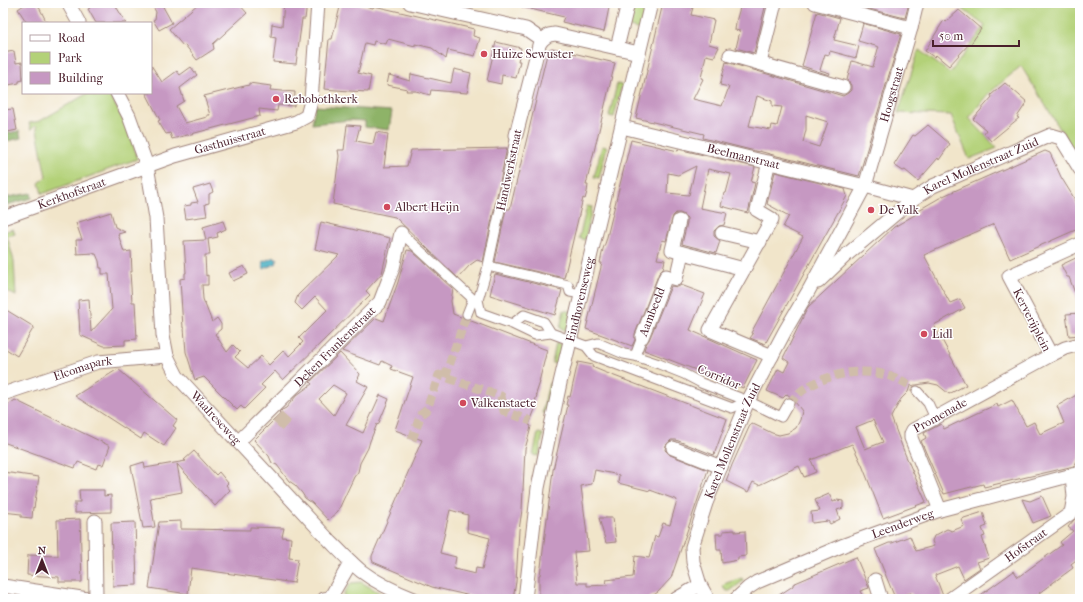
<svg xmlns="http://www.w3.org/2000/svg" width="1083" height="602" viewBox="0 0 1083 602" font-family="'IM FELL French Canon',serif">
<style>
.green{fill:#b3d178;stroke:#7e7852}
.forest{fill:#8eb368;stroke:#6c694a}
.water{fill:#40abbf;stroke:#456575}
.building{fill:#c698c2;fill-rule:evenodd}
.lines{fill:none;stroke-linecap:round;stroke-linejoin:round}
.pedestrian-tunnel{stroke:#d0bdaa;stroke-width:9;stroke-dasharray:9 4.5;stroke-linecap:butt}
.minor-tunnel{stroke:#d0bdaa;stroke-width:13;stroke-dasharray:13 6;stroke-linecap:butt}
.pedestrian-casing{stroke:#9e827a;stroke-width:11}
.minor-casing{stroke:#9e827a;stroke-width:15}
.pedestrian{stroke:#fff;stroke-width:9}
.minor{stroke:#fff;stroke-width:13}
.poi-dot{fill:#d1495b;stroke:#fff;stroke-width:1.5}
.labels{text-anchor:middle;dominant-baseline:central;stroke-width:3;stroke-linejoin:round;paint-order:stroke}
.poi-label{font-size:12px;fill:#4a1f2b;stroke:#fff;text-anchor:start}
.street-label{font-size:12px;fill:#4a1f2b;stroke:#fff}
</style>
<rect width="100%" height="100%" fill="#fff"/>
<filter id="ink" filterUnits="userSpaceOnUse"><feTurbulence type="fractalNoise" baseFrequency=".025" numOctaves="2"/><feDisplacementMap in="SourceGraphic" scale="8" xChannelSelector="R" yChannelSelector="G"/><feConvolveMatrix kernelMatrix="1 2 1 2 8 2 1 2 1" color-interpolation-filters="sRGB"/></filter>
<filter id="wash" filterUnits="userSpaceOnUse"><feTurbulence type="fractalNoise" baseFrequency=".012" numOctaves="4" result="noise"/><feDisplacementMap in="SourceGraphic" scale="16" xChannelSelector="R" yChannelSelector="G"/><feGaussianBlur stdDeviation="0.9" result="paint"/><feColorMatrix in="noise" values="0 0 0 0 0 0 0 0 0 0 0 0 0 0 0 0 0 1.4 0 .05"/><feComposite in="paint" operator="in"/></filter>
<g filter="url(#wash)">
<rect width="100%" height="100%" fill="#f1e5ca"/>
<path class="green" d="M632,3H648L641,30L626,26Z
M925,3H1080V161L1021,66L987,95L969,118L997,148L969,159L951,115L898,113L919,50L950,73L985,26L957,5Z
M617,84L622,85L614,117L609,116Z
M88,93H109C120,114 132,135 137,159L42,194L39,183L46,177L36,125L31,130L29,123L40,121Z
M602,146L607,147L599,178L594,177Z
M587,206L592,207L585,240L579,238Z
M13,229L15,234L7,236L14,261L16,296L3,289V232Z
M564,310L573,312L568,331L560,328Z
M556,343L565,346L560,365L552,363Z
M549,383L555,384L548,414L542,413Z
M538,433L543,434L539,456L533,455Z
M742,578L743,581L730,591H727L724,589L723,586L726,583Z
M361,582L387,597V599H350L344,597V593L351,583Z"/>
<path class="forest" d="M315,106L392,111L389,130L365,127V121L350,120L312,124Z
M19,131L21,138L3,142V134Z
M31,193L32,198L3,206V198Z"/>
<path class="water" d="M274,257L275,259L277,258L278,260L276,261L277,263L264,269L262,262Z"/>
<g id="blocks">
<path class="building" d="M27,3H37L47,23H27L18,9Z
M88,3H114L126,23H96L88,9L90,8Z
M151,3H161L172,23L159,30L153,20L155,19L156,12Z
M199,3H238L247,13L213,44L214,49L197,60L185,45L183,46L169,29Z
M284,3H307L305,19H302L296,64L273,62L276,38L271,37L272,24L282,26Z
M341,3H352L373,8L374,6L474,29L473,36L480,38L475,56L448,50L446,59L432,48L415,44V46L388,39L386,44L374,41L373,45L365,43L358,73L371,76L368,92L349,91L324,89L329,39H332Z
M522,3H610L604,32L562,22L564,17L522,7Z
M663,3H694L691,15L714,20L709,44L719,47L714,57L706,55L701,78L703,79L693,99L722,106L729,87L720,85L726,62L843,96L848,93L851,90V85L847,80L852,61L873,67L878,49L879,47L858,41L863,24L862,23L901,34L859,176L777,156L759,151V152L703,138L704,134L636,118ZM757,96L772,101V106L782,107L777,126L772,125L771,130L749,126ZM806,115L828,122L819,147L803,142L806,130Z
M746,3H766L754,53L736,48L740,31L735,30L736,22L741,4L746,5Z
M866,3H909L905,18L865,8Z
M959,10L981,29L970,45L969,44L949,66L936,55L934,57L925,51L944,20L946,22Z
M817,12L840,18L834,40L859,46L856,58L830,51L829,55L825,54L820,70L830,73L829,75L802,66Z
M496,42L521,48L518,61H520L516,78L502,75L501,84L487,81Z
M552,48L615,63L586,185H588L587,192L585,199L583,198L564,278L495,262L506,209H510L548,50Z
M14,51L16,63L22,62L23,80L19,81V83L3,86V53Z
M151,65L162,82L177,71L180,75L191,67L197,75L180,88L184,101L176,106L185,123L207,117V115H210L204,96L249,85V83L271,86L270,90L295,92L294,106L278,105L277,111L259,109L260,116L172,139L170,133L166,134L158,121L160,120L146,93H151Z
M454,69L471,73L467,93L431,90L430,95L416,91H406L407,89L387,85L389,75L410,81L411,74L451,83Z
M1005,83L1027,102L1017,117L1019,118L991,141L984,133L986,130L973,119L992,97L991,95Z
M13,109L17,130L3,133V110Z
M347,125L360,126L356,141L373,144L376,132L388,134L384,167L407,166L411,150L507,148L483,262L477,260L470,265L458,278L395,217L333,204L339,156L338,150H344Z
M928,125L950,144L939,160L938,158L918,181L905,170L903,171L894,165L913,135L915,136Z
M631,140L678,151V149L755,167L751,182L755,183L748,213L721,206L724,193H726L731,174L708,169L700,208L727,213L724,225L719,226L714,231V236L720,241L716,253L682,244L687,223V218L684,215L680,213H676L673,216L666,241L662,240L657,259L665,260L663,269L659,273L635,334V340L632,346L586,329L602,263H600L603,249L606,241ZM696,166L689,195L667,193L668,173L678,175Z
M1045,151L1050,153L1061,177L1074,198L1080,212V228L1010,259L994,224L924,255L950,303L960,299L965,308L934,325L966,385L949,394L938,385L929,383L910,386L908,392L901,399L891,417L905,454L926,502L883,518L862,465L852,444L811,460L816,472L804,477L799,466L759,485L753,482L748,492L726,481L732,465L751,423L772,433L779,435L788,433L796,428L800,420L802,411L792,398L787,394L783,398L767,391L778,369L784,372L789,362L783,358L808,307L894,227L918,213L917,211L943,196ZM873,420L883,442L865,449L856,427Z
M775,172L845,189L847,196L765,344L750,338L753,334L751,333L803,237L783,227L789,216L767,204Z
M210,184L213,192L209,194V203L205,204L207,216L186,219L184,206L191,205V203L198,202L193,189Z
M111,212L115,227L125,232L118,234L124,252L131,251L132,272H130L132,302H135L137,339L125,340V345L104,346L80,335L78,300L89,299L91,332L112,309L109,274H102V268H100L99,261L96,254H94V253L77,254L76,240H82L76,223Z
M223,221L226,229L217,233L218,237L208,239L210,255H205L206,276L208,275V285H202L203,299L212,322L217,318L221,324V329L215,334L227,352L233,345L240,352L235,357L248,368L261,356L269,365L284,350L289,356L303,342L299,338L327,310L315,297L302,310L295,303L298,295L339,255L315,249L321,222L390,238L382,273L366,291L370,295L283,380L275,371L261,385L265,388L244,409L241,406L237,410L204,377L195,380L186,352L184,328H183L180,279L185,278V273H186L184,241L206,240L203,227Z
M407,250L412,251L453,289L451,301L453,314L547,350L539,382H540L536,394L537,395L534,405L535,409L529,425L531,426L530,431L525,449L522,510L519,530L516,582L513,599H475V597L432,587L373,562L372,559V556L422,440L395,430L413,377L391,369L392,366L382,361L380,365L342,351L376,318L384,321L398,282ZM450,510L468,515L467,532L490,538L482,569L476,568L475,574L454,569L456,557L440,553Z
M1080,256V304H1079L1069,277H1067L1061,265Z
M244,266L248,274L233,281L229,273Z
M495,274L562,290L555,315L490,295Z
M681,285L705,294L690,330L757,360L743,388L644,350L646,344L649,340L671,286L678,287Z
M3,308L34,327L17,356L3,347Z
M1080,313V335L1069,336L1066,314Z
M340,353L360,374L357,381L368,387L346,425L363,433L380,395L389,399L378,425L377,424L370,441L368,448L360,463L358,472L354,477L338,511L328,520L312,503L305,498L302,493L295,485L289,481L277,465L272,463L269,456L254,440L280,414L279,413L282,410L286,408L297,395L312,384L310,382ZM333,385L346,393L334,415L319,399Z
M578,362L593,365L592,367L604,372L727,419L714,455L676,440H671L666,445L665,450L670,455L708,470L671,578L658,592L648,599H539V575H540L553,470L568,405H566L568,396L570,397ZM595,470L619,475L618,483L650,491V490L677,500L670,525L663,523L658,537L655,536L649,558L635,556L633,577L606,580L607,585L587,586V583H577L574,552L589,551L581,486L592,484Z
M118,369L177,420L173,426L176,428L164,446L144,433L141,439L75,396Z
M1080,393V456L1074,466L984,487L983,484L944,494L921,441L926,438L924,433L941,424L944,429L997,404L998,407L1012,400L1026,426L1034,422L1040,434L1064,423L1057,406Z
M15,400L110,446L103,465L98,464L96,469L78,462L75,468L3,442V409Z
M194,451L216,475L219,472L228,483L226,485L230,490L215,506L177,464L182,492L150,498L155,527L143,528L131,466L144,462L145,468L186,461L184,460Z
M3,472L39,477L34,508L33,507L32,518L21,517V514L3,512L7,488L3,487Z
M79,490H104V496L111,495V512L75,513V502H80Z
M829,494L833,502L837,500L843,501V508L837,510L840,519L830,524L828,521L812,523L811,512L820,511L815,500Z
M1042,496L1051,516L1033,523L1022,499L1030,501Z
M983,512L987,526L982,528L985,536L982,537L989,558L977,562L980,568L964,579L958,566L935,575L943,596L942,599H914L911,593L895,598L875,549L889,543H892L910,536L916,551L934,546L932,541L934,536L947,529L952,531L964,526L961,519Z
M1080,513V557L1071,564L1073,568L1039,593L1043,599H975L1014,571L1018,577L1062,545L1060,542L1073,531L1068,527Z
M599,518H613L616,542L606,543Z
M80,519L82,582H59V577L27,575L28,555L58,556L57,520Z
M181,521V529L250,530V527L284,528L282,537L291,538L289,558L298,559L294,583L191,568L188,594L149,588L159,522Z
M135,522L137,585L113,586L111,523Z
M735,530V532L745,531L746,556L738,557V560L722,563L721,550H717L716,534H723V531Z
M856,557L869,588L860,591L864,599H773L793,586V584Z"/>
</g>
</g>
<g filter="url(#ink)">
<use href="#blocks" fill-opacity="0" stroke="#9e827a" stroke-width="1"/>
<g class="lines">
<path class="pedestrian-tunnel" d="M445,377L467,314
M789,403C794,399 798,394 803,390C831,371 874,365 904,382C909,385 913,388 917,391
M412,440L421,414L427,409L439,375L501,396L504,411L531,421"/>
<path class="minor-tunnel" d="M277,417L289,428"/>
<defs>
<path id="pedestrian" d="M401,233L473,299L478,300L481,313L512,324L524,315L544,322L551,333
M488,266L568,285L570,292L582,294
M478,300L488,266L516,135
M467,314L473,299
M512,324L535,335L551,333L586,346L594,356L732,408L748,401
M586,346L598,343L624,354L635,356L659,364L684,374L701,383L748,401L781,417L789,403
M635,356L642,337
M917,391L928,403L935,418"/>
<g id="minor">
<path d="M68,3L79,23"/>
<path d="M410,3L526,29L542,40L549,35L555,34L639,53"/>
<path d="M815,3L911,28"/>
<path d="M617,48L628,3"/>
<path d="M730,55L843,87"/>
<path d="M760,63L775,3"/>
<path id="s1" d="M117,93L129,116L147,166L156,218L163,335L167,356L177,376L327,538C338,549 349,561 361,571C377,583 396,592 414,599"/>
<path id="s2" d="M622,127L865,186L913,199"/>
<path d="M516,135L539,45L542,40"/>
<path d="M769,162L757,210L772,219L710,330L772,356"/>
<path id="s3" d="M3,218L175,156L296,122L307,116L311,101L318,3"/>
<path d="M679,221L672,250L744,269"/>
<path d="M722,233L760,242"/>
<path id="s4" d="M818,282L844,257L913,199L933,186L1051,135L1061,138L1080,169"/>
<path id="s5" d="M642,337L666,276L676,279L682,253"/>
<path d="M1051,355L1009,276L1080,244"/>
<path id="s6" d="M3,394L98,362L167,356"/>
<path id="s7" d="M238,442L380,302L393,268L401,233"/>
<path d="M673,448L721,467"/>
<path id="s8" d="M940,510L911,438V434L913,430L1051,355L1065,348L1080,344"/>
<path d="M95,521L96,599"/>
<path d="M875,580L881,599"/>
<path d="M3,586L88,599"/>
<path d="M324,599L330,598L351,562"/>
<path id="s9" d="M525,599L538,488L560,383L651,3"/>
<path d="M676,599L700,585"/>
<path id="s10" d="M708,599L700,585L693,562L692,547L706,503L748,401L785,331L809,290L865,186L911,28L917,3"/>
<path id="s11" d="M736,599L748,588L757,582L844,545L940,510L1080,473"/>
<path id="s12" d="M950,599L1071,513L1074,497L1072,475"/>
</g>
</defs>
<use href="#pedestrian" class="pedestrian-casing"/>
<use href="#minor" class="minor-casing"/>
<use href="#pedestrian" class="pedestrian"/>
<use href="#minor" class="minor"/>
</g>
</g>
<g class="poi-dot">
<circle cx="484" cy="54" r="4"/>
<circle cx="276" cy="99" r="4"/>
<circle cx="387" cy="207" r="4"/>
<circle cx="871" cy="210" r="4"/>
<circle cx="924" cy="334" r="4"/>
<circle cx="463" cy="403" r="4"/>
</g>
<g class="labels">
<g class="poi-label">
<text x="492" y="54">Huize Sewuster</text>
<text x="284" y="99">Rehobothkerk</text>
<text x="395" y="207">Albert Heijn</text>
<text x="879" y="210">De Valk</text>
<text x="932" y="334">Lidl</text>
<text x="471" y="403">Valkenstaete</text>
</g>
<g class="street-label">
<text stroke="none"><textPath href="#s10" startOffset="552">Hoogstraat</textPath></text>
<text stroke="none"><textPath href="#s3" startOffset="240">Gasthuisstraat</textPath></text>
<text stroke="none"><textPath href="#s2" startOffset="125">Beelmanstraat</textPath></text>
<text stroke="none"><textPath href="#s4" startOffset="202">Karel Mollenstraat Zuid</textPath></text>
<text transform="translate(509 170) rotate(-78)">Handwerkstraat</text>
<text stroke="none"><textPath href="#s3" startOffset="73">Kerkhofstraat</textPath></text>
<text stroke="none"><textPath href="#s9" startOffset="305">Eindhovenseweg</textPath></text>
<text stroke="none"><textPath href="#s5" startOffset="27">Aambeeld</textPath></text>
<text transform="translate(1032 320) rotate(63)">Kerverijplein</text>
<text stroke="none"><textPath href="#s7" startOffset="136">Deken Frankenstraat</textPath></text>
<text stroke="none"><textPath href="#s6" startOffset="84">Elcomapark</textPath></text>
<text transform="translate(719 377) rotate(23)">Corridor</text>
<text stroke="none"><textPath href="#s8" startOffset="117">Promenade</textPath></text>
<text stroke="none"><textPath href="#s1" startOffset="350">Waalreseweg</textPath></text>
<text stroke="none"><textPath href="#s10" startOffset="169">Karel Mollenstraat Zuid</textPath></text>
<text stroke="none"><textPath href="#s11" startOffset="184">Leenderweg</textPath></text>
<text stroke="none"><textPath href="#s12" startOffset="93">Hofstraat</textPath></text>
</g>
</g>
<rect width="1083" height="602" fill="none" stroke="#fff" stroke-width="16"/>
<rect x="22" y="22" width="130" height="72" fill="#ffffff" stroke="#b7a5aa"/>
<rect x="30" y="35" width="20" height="6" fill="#ffffff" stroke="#b7a5aa"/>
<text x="58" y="42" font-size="12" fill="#4a1f2b">Road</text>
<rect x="30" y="52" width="20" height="12" fill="#b3d178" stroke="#b7a5aa"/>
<text x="58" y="62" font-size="12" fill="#4a1f2b">Park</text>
<rect x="30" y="72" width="20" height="12" fill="#c698c2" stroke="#b7a5aa"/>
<text x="58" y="82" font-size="12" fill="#4a1f2b">Building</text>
<g transform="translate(42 560)" stroke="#ffffff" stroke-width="3" paint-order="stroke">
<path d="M0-3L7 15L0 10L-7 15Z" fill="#4a1f2b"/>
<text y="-6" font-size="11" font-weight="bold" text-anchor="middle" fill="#4a1f2b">N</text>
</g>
<path d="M933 40v6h86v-6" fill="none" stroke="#4a1f2b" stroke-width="2"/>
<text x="939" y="40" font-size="12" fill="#4a1f2b" stroke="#ffffff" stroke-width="3" paint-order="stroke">50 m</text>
</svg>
